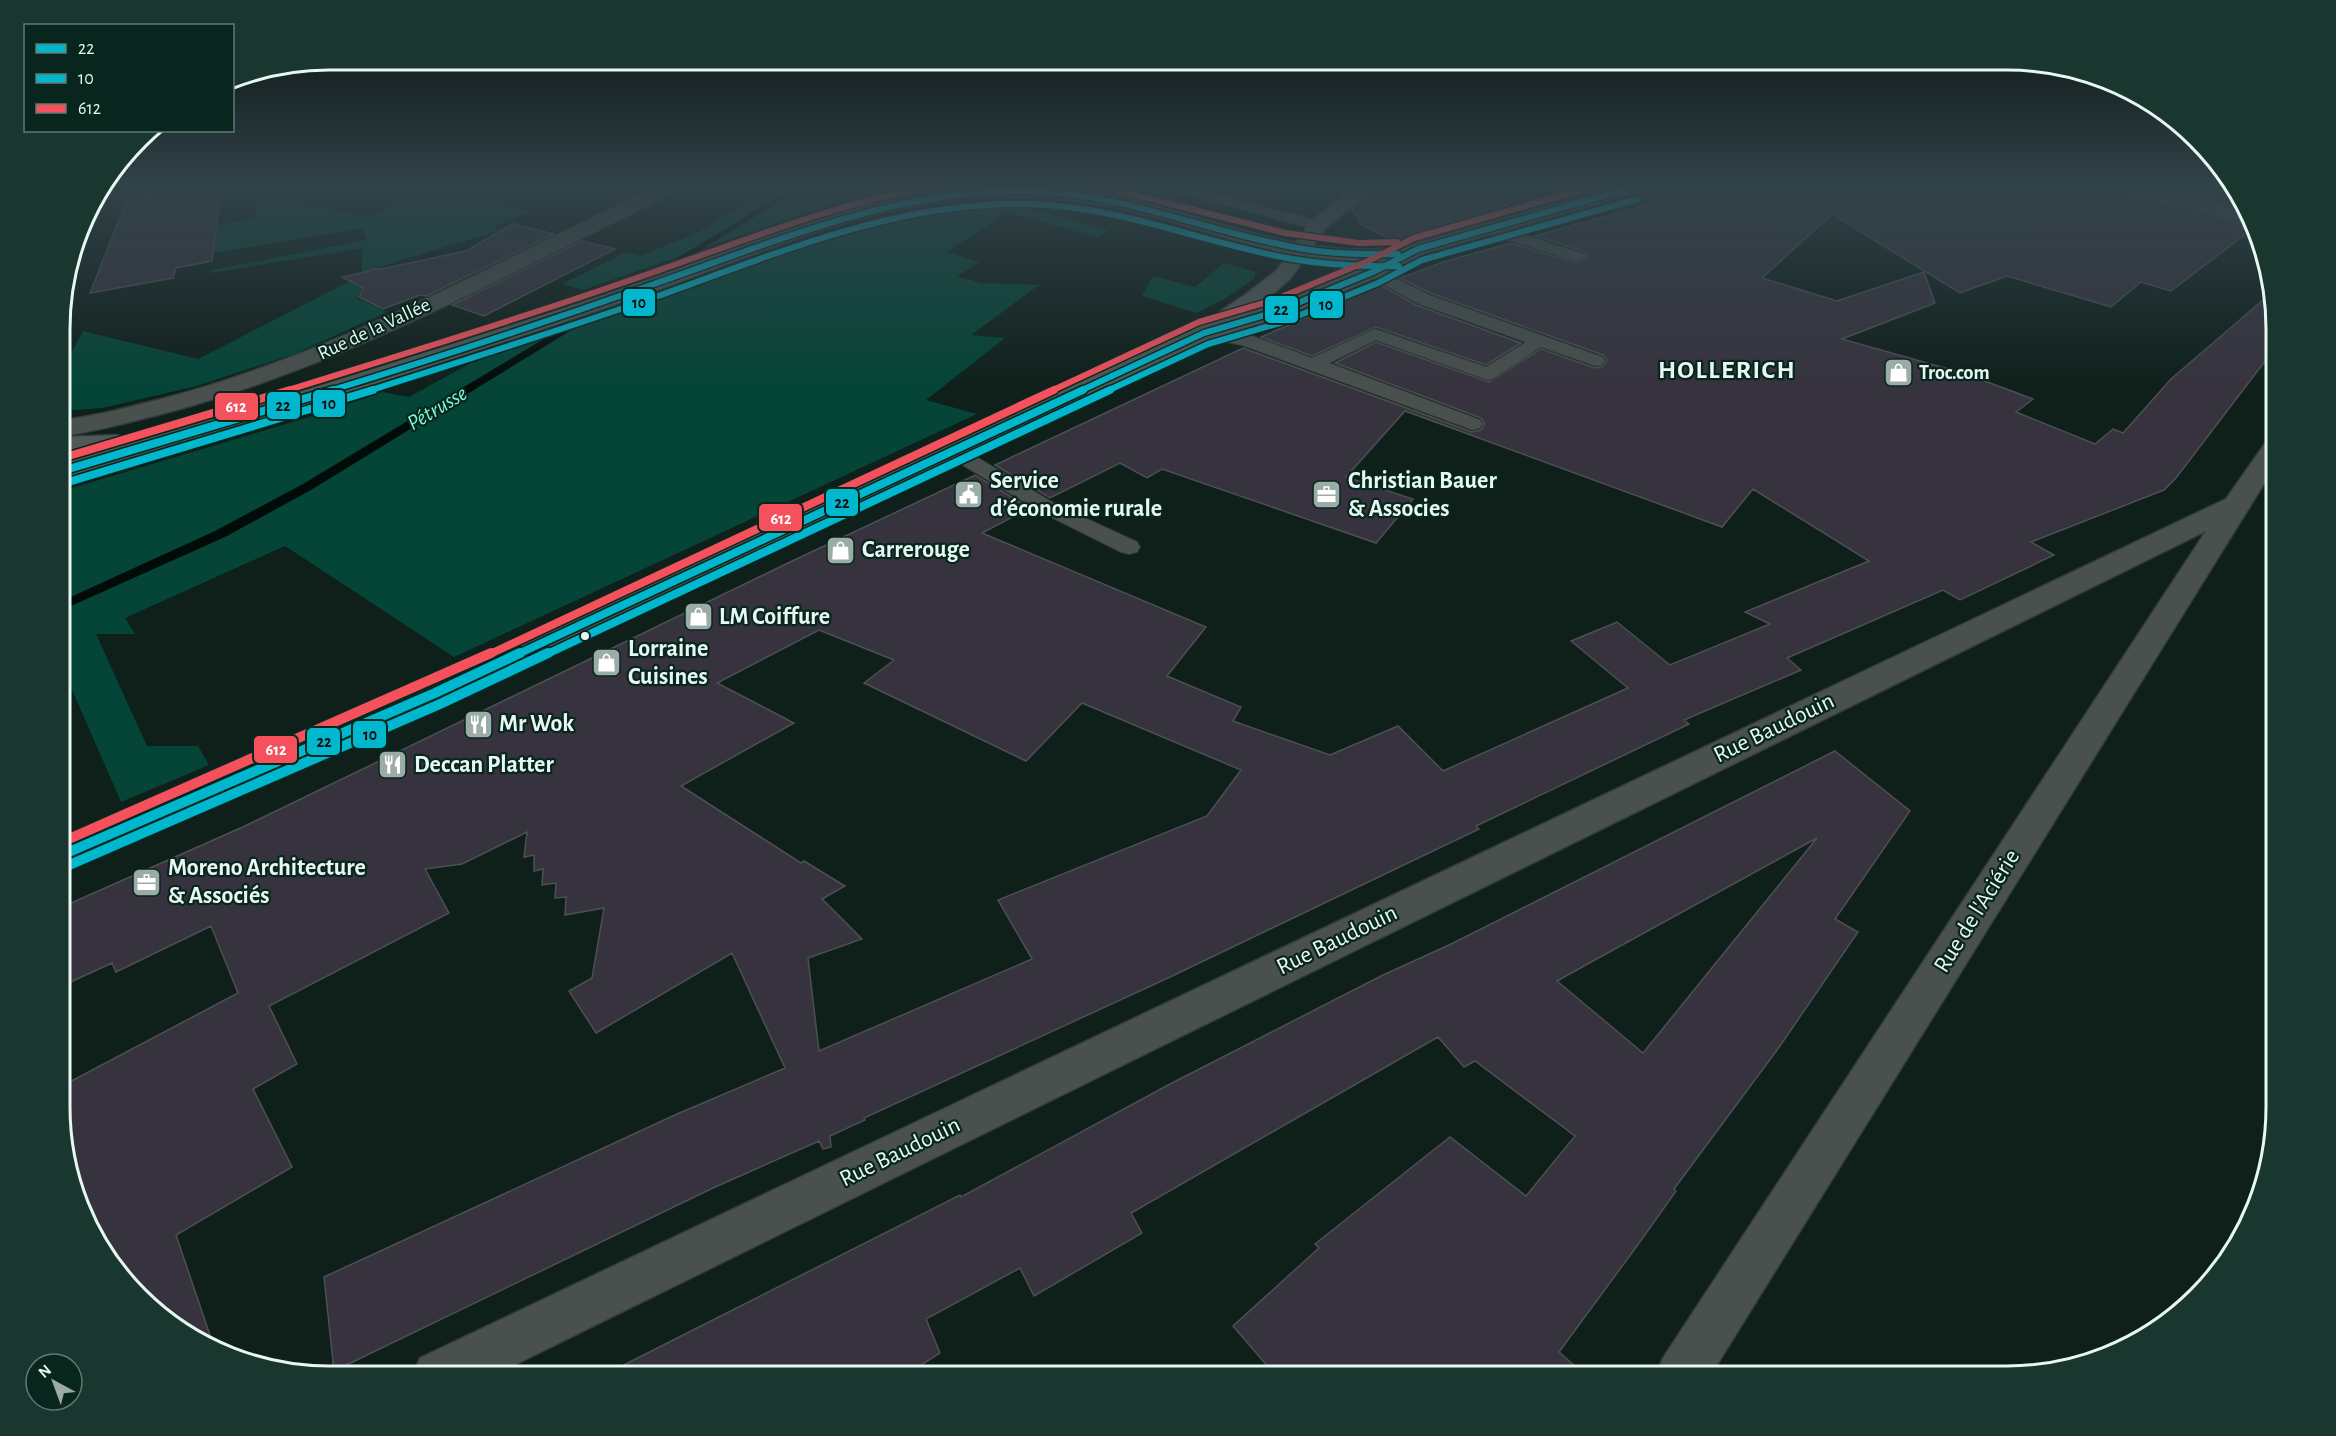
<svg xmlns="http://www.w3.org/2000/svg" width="2336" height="1436" viewBox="0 0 2336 1436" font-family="'Alegreya Sans',sans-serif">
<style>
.green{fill:#044537}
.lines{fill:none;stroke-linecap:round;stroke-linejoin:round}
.stream{fill:#010c08;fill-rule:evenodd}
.building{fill:#37333e;stroke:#4d5052;stroke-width:1.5;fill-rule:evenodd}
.service-casing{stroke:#2f3c37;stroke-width:2}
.minor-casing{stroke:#2f3c37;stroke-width:3}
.secondary-casing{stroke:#2f3c37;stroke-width:3}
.primary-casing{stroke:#2f3c37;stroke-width:3}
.service{fill:#4a504e;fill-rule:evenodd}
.minor{fill:#4a504e;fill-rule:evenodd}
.secondary{fill:#545b59;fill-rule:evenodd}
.primary{fill:#505956;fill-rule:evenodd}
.bus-1-far2-casing{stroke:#08261e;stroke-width:9}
.bus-1-far1-casing{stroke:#08261e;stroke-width:11}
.bus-1-casing{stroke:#08261e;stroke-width:14}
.bus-2-far2-casing{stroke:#08261e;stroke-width:9}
.bus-2-far1-casing{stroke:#08261e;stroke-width:11}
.bus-2-casing{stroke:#08261e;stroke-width:14}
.bus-3-far2-casing{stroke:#08261e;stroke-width:9}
.bus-3-far1-casing{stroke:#08261e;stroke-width:11}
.bus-3-casing{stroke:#08261e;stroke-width:14}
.bus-1-far2{stroke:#00b7ce;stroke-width:6}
.bus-1-far1{stroke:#00b7ce;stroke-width:8}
.bus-1{stroke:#00b7ce;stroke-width:10}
.bus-2-far2{stroke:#00b7ce;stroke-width:6}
.bus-2-far1{stroke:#00b7ce;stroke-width:8}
.bus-2{stroke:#00b7ce;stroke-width:10}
.bus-3-far2{stroke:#f5515c;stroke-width:6}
.bus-3-far1{stroke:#f5515c;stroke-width:8}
.bus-3{stroke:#f5515c;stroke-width:10}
.bus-dot{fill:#e7f8f2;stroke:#08261e;stroke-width:2}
.labels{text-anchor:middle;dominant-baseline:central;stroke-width:4.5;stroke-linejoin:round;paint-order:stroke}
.far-street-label{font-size:20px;fill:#e7f8f2;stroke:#08261e}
.far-poi-label{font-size:20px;font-weight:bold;fill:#e7f8f2;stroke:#08261e;text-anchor:start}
.far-water-label{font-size:22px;font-style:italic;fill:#7bfad4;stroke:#08261e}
.poi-label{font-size:24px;font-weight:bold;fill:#e7f8f2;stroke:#08261e;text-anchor:start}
.street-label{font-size:24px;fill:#e7f8f2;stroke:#08261e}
.far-district-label{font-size:26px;font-weight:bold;letter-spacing:1.5px;fill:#e7f8f2;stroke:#08261e}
.rim{fill:none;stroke:#e7f8f2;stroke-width:3}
.line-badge{stroke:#08261e;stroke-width:2}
.badge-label{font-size:16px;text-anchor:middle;font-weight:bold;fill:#fff}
.pale-badge-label{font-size:16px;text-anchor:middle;font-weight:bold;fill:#111}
</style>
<rect width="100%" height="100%" fill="#0f1f1a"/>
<path class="green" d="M131,187H252L127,200Z
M261,187L295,190L278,199L368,217L431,187H536L500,204L529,212L493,226L500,230L370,270L357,298L387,312L294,354L197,386L102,408L62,411V370L83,331L198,359L362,275V248L210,273L211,270L366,240L363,228L100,272L112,239L255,219Z
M773,187H879L583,290L562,284L626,252L640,256L695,234Z
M1012,204L1108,230L1098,237L1008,212L946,252L979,262L957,277L983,283L1039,285L971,335L1005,338L926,400L977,414L454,657L285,546L125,618L135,634H96L147,746H198L209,765L121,802L73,692L62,695V491L323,413L382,392L409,397L469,364L660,298L842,231L919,210L964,205Z
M1224,263L1255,272V278L1226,298L1196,313L1142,296L1153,276L1195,287Z"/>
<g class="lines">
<path class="stream" d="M794,187H803L633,292L625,290Z
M610,299L614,300V304L311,490L225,537L62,610V601L215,531L303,484Z"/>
</g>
<path class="building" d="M1377,187H1533L1477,224L1401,246L1361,224L1352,209Z
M1709,187H2122L2125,193L2249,225L2251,230L2171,291L2141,282L2111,307L2007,276L1960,293L1832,214L1762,278L1837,301L1924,272L1935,303L1842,339L1966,374L2033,399L2016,412L2095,444L2113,429L2123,433L2171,379L2270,294L2275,312V348L2176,478L2164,490L2031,542L2054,555L1960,600L1943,590L1787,658L1801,670L1684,720L1689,724L1476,826L1479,829L1168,978L864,1118L865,1120L830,1136L831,1147L823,1149L819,1141L713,1188L334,1371L324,1277L677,1114L785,1068L732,953L596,1033L569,991L592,978L604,908L565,915L566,897L555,898L556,883L542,885L543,869L534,871V855L524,857L527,832L462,864L425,869L449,913L269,1006L297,1064L253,1089L292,1167L176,1235L214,1347L180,1331L96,1242L62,1141V1086L238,993L211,926L116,972L112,963L62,986V907L245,826L788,563L975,475L1030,508L982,533L1206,627L1167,676L1241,707L1233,721L1330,755L1398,726L1443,771L1628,688L1571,641L1617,622L1670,665L1770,624L1745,612L1869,561L1753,489L1722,527L1405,411L1346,477L1413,499L1376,543L1162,469L1147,478L1120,463L1050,498L995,465L1243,348L1472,432L1481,430L1485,424L1481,418L1335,363L1376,342L1489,382L1541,349L1595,368L1604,366L1607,360L1603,355L1430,293L1400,278L1443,262L1511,243L1579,264L1588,257L1585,252L1535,236ZM819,630L894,660L864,683L1026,761L1082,703L1241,770L1207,816L998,900L1032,959L819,1051L808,958L862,939L822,899L845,886L804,861L801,863L681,786L794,723L717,683Z
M2161,187H2232L2240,195L2244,208Z
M221,190L212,261L176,268L173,278L90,293L127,200Z
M513,224L554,234L426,296L420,295L383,309L359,297L363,288L342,277L370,271L371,269H381L466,251Z
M582,241L615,249L484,316L452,305Z
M1381,285L1416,305L1521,343L1486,365L1376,327L1312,356L1261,337Z
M1835,751L1910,811L1835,919L1858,932L1780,1046L1674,1189L1676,1191L1637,1246L1559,1352L1586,1376H1276L1233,1326L1319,1248L1315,1244L1450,1137L1526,1196L1575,1136L1475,1061L1464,1067L1438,1037L1131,1213L1142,1233L1034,1296L1020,1268L926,1319L940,1353L904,1376H602L960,1195L961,1197L1170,1084L1383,975L1449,945ZM1817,838L1643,1053L1557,981L1593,961Z"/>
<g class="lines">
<defs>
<path id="service" d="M1166,187H1189L1323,222L1326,225L1318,230L1168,190Z
M1489,224L1584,254L1586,257L1578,262L1484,232L1481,229Z
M1373,267L1429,295L1602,357L1605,361L1602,365L1596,366L1541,347L1494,378L1488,380L1376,340L1329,363L1480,420L1483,424L1480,428L1473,430L1242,345L1198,337L1195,333L1198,329L1204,328L1252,336L1312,358L1375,329L1486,367L1526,342L1417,303L1367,275L1365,272L1367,269Z
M951,444L958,446L1057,505L1137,542L1140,547L1137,552L1129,554L1121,552L1043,513L944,454L941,450L944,446Z"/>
<path id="minor" d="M656,187H679L677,191C512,272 351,362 173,411C137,420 100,431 62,436V420C98,416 133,406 169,397C340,351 496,263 656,187Z
M2124,187H2153L2245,211L2249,223L2126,191Z
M2275,439V466L1710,1376H1656L1663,1358L2206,531L492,1376H413L420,1358L2226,499L2266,442Z"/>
<path id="secondary" d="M899,187H927L925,191L870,208L830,226H816L813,222L816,218L856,200Z
M1071,187H1091L1104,198L1101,202H1087Z
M1355,187H1375L1325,229L1291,278L1262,304L1212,338L1204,340L1196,338L1193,333L1196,328L1246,294L1277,270L1311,221Z"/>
<path id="primary" d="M987,187C1030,187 1072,187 1114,196C1203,213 1288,255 1380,249C1392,248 1401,250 1411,245L1616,187H1644L1642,191L1425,253L1380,276L1286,316L1212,338L446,701L276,778L62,869V839L424,685L1196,328L1270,306L1378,261C1288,267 1203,226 1117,208C1061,196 1002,194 946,201C836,215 735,264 632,299C509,341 384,382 260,420C194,440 129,462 62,479V463L102,451L62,453V437L117,435L126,438L130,443C293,395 456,344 618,290C740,248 857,195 987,187Z"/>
</defs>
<use href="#service" class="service-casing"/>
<use href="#minor" class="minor-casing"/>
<use href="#secondary" class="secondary-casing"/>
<use href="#primary" class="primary-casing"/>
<use href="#service" class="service"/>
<use href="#minor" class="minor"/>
<use href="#secondary" class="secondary"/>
<use href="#primary" class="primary"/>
<defs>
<path id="bus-1-far2" d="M329,391C437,358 544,323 651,285C772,243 890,191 1021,191C1116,191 1201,230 1293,247C1328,254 1362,255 1398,254
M1080,391L1204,333L1278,311L1373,272L1418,249L1635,187"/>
<path id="bus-1-far1" d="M62,471L333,390
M516,655L1083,390"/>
<path id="bus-1" d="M62,855L435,693L520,653"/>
<path id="bus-2-far2" d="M368,391C465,360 562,330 658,296C778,253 896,202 1025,204C1119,205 1202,243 1292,259C1328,265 1363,267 1399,266
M1107,391L1208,344L1283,322L1378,283L1422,260L1638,199"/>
<path id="bus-2-far1" d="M65,483L373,390
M545,655L1110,390"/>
<path id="bus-2" d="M67,866L440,704L548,653"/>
<path id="bus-3-far2" d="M1103,187L1285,233L1359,243L1397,242
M285,391C397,356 510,322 622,283C724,249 822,207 928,187
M1051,391L1199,322L1274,300L1368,261L1414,238L1592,187"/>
<path id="bus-3-far1" d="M62,458L290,390
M488,655L1054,390"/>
<path id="bus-3" d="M62,842L491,653"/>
</defs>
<use href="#bus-1-far2" class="bus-1-far2-casing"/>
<use href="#bus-1-far1" class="bus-1-far1-casing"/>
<use href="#bus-1" class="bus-1-casing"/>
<use href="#bus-2-far2" class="bus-2-far2-casing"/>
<use href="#bus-2-far1" class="bus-2-far1-casing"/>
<use href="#bus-2" class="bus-2-casing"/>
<use href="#bus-3-far2" class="bus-3-far2-casing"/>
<use href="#bus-3-far1" class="bus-3-far1-casing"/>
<use href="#bus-3" class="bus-3-casing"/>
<use href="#bus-1-far2" class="bus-1-far2"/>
<use href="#bus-1-far1" class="bus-1-far1"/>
<use href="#bus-1" class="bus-1"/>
<use href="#bus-2-far2" class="bus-2-far2"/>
<use href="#bus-2-far1" class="bus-2-far1"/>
<use href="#bus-2" class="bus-2"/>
<use href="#bus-3-far2" class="bus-3-far2"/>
<use href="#bus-3-far1" class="bus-3-far1"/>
<use href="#bus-3" class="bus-3"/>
</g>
<linearGradient id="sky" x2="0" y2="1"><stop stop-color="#08110e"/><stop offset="0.48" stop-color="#314249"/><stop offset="1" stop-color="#314249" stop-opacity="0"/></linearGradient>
<rect width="2336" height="388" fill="url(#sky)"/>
<defs>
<symbol id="shop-square" viewBox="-11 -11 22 22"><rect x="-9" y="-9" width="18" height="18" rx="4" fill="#9baca6" stroke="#08261e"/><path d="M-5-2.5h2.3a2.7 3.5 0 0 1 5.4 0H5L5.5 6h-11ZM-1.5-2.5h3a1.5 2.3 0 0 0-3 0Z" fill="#fff"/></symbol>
<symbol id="civic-square" viewBox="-11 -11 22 22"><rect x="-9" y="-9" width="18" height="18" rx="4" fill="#9baca6" stroke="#08261e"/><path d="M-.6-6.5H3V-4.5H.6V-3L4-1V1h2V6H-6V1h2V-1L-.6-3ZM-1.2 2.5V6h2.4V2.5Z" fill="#fff"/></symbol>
<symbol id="office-square" viewBox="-11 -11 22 22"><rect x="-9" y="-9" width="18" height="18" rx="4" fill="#9baca6" stroke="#08261e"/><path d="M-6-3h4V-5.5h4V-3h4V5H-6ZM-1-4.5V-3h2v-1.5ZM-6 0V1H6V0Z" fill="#fff"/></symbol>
<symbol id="restaurant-square" viewBox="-11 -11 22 22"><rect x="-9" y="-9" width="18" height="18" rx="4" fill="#9baca6" stroke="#08261e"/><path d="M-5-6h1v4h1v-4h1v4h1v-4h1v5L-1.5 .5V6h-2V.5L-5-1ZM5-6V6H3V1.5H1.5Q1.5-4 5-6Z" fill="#fff"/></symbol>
</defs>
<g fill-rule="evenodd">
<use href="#shop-square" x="1882" y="356" width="33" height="33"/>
<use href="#civic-square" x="952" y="478" width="33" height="33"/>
<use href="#office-square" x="1310" y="478" width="33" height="33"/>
<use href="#shop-square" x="824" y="534" width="33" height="33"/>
<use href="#shop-square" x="682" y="600" width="33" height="33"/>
<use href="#shop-square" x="590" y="646" width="33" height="33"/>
<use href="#restaurant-square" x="462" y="708" width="33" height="33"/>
<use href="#restaurant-square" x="376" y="748" width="33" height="33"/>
<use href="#office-square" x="130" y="866" width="33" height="33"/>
</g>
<circle class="bus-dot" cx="585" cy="636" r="5"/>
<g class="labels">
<g class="far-street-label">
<text transform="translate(374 329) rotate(-25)">Rue de la Vallée</text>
</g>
<g class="far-poi-label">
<text x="1919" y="373">Troc.com</text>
</g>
<g class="far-water-label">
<text transform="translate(437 408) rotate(-31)">Pétrusse</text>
</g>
<g class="poi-label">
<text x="990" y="481">Service<tspan x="990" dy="28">d’économie rurale</tspan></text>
<text x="1348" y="481">Christian Bauer<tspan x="1348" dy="28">&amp; Associes</tspan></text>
<text x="862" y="550">Carrerouge</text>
<text x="719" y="617">LM Coiffure</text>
<text x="628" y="649">Lorraine<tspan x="628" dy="28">Cuisines</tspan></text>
<text x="499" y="724">Mr Wok</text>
<text x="414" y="765">Deccan Platter</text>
<text x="168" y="868">Moreno Architecture<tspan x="168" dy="28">&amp; Associés</tspan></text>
</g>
<g class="street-label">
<text transform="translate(1774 728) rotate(-26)">Rue Baudouin</text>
<text transform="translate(1977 911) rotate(-58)">Rue de l'Aciérie</text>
<text transform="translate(1337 940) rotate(-26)">Rue Baudouin</text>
<text transform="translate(900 1152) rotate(-26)">Rue Baudouin</text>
</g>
<g class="far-district-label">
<text x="1727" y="370">HOLLERICH</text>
</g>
</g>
<path d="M0 0H2336V1436H0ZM329 70H2007A259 259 0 0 1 2266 329V1107A259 259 0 0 1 2007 1366H329A259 259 0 0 1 70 1107V329A259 259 0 0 1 329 70Z" fill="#1a372f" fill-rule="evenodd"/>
<path class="rim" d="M329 70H2007A259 259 0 0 1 2266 329V1107A259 259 0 0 1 2007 1366H329A259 259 0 0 1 70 1107V329A259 259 0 0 1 329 70Z"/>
<g class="line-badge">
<rect x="622" y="288" width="34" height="29" rx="6" fill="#00b7ce"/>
<rect x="1309" y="290" width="35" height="29" rx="6" fill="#00b7ce"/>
<rect x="1264" y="295" width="35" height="29" rx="6" fill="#00b7ce"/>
<rect x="312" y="389" width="34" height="29" rx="6" fill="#00b7ce"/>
<rect x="266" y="391" width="35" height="29" rx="6" fill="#00b7ce"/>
<rect x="214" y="392" width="45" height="29" rx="6" fill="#f5515c"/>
<rect x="825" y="488" width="34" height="29" rx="6" fill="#00b7ce"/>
<rect x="758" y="503" width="45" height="29" rx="6" fill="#f5515c"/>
<rect x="352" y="720" width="35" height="29" rx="6" fill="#00b7ce"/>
<rect x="306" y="727" width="35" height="29" rx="6" fill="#00b7ce"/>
<rect x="253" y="735" width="45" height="29" rx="6" fill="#f5515c"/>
</g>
<g class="badge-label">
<text x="236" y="412">612</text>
<text x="781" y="524">612</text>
<text x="276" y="755">612</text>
</g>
<g class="pale-badge-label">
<text x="639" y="308">10</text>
<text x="1326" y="310">10</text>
<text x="1281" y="315">22</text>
<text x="329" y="409">10</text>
<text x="283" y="411">22</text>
<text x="842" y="508">22</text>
<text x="370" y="740">10</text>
<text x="324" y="747">22</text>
</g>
<rect x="24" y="24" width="210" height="108" fill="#08261e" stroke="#617a73" stroke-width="1.5"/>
<rect x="36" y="44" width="30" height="9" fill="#00b7ce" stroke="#617a73" stroke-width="1.5"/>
<text x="78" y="54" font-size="18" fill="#e7f8f2">22</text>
<rect x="36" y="74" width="30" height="9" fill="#00b7ce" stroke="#617a73" stroke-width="1.5"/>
<text x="78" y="84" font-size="18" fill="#e7f8f2">10</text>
<rect x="36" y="104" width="30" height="9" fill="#f5515c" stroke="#617a73" stroke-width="1.5"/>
<text x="78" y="114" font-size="18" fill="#e7f8f2">612</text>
<g transform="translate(54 1382) rotate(319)"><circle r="28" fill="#08261e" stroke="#617a73" stroke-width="1.5"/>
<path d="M0-4.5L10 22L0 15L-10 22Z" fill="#9baca6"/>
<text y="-9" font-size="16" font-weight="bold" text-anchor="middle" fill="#e7f8f2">N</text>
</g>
</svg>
